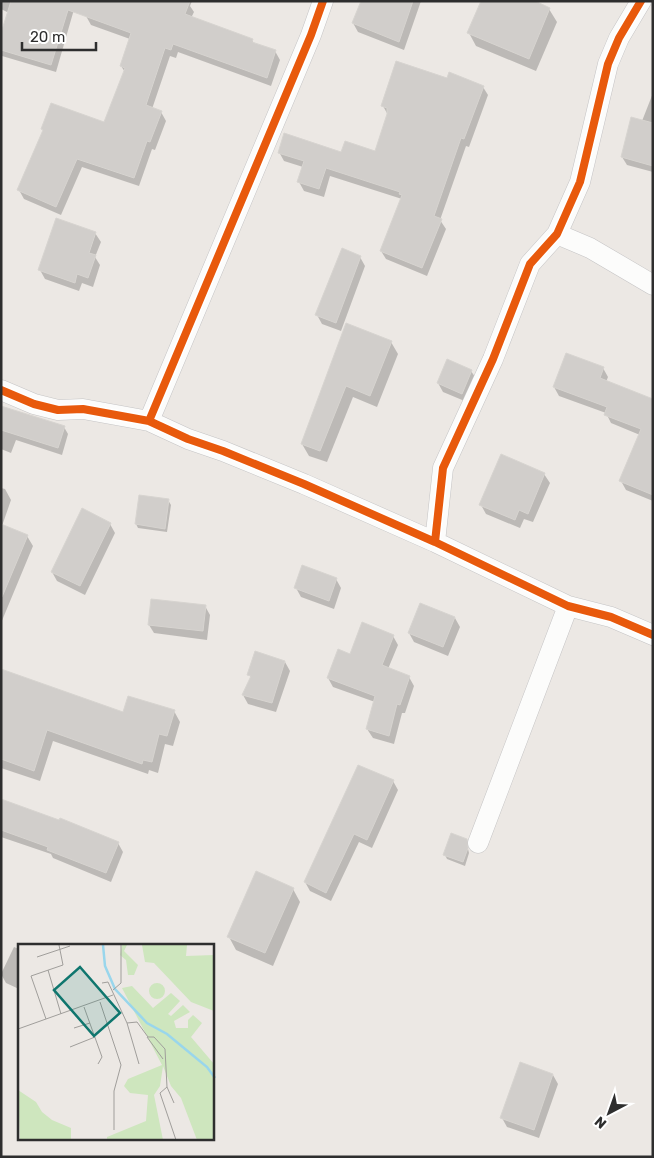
<svg xmlns="http://www.w3.org/2000/svg" width="654" height="1158" viewBox="0 0 654 1158" font-family="Rubik,sans-serif">
<style>
.shadow{fill:#0003}
.building{fill:#d1cecb;stroke:#d7d4d0}
.lines{fill:none;stroke-linecap:round;stroke-linejoin:round}
.minor-casing{stroke:#c5c4c5;stroke-width:21}
.minor{stroke:#fcfcfb;stroke-width:20}
.cycleway-casing{stroke:#fff;stroke-width:11}
.cycleway{stroke:#e8590c;stroke-width:8}
.inset-river{fill:none;stroke:#99d6ec;stroke-width:2.5}
.inset-road{fill:none;stroke:#a09e9b;stroke-width:1}
.view{fill:#0f766e;fill-opacity:0.15;stroke:#0f766e;stroke-width:2.5}
.inset-edge{fill:none;stroke:#2e2e2e;stroke-width:2.5}
</style>
<rect width="100%" height="100%" fill="#ece8e4"/>
<path class="shadow" d="M1,1H73L75,6L56,72L2,56L1,37L9,13L1,9Z
M92,1H192L190,6L194,12L191,18L252,40L255,45L275,51L280,60L271,86L178,52L176,58L170,56L152,109L161,112L166,121L155,150L152,149L139,186L82,167L61,215L24,199L19,190L105,123L125,72L121,66L130,39L91,25L86,16Z
M362,1H421L404,50L358,32L353,23Z
M549,9L557,22L536,71L476,46L469,33Z
M448,79L483,87L488,95L469,147L466,146L440,220L446,229L427,276L386,259L381,251L402,199L330,176L324,197L304,191L299,182L303,167L284,161L279,152L376,153L388,115L383,106Z
M653,93V172L627,165L622,157L642,121Z
M95,233L101,242L95,257L100,265L93,287L82,283L79,291L45,279L40,270Z
M360,257L365,266L341,331L322,324L317,315Z
M391,342L398,354L377,407L353,397L327,462L309,456L302,444L328,380Z
M603,368L608,377L606,382L653,400V501L626,490L621,481L640,435L611,423L606,413L559,396L554,387Z
M471,371L477,380L467,402L443,392L438,383Z
M1,413L64,427L68,434L62,455L16,440L11,453L1,449Z
M544,474L550,483L533,522L524,519L520,528L486,514L481,505Z
M1,488L5,489L11,500L2,526L27,536L33,546L1,623Z
M140,496L168,500L171,505L167,532L138,528L136,524Z
M110,524L115,533L85,595L57,581L52,572Z
M336,579L341,588L334,609L301,597L296,588Z
M205,606L210,615L207,640L154,633L149,625Z
M455,618L460,627L448,656L414,642L409,633Z
M393,636L398,645L388,669L409,677L414,686L405,713H402L394,744L373,738L367,729L375,702L333,687L328,678Z
M256,653L285,662L290,671L276,712L248,704L243,695L251,678L249,674Z
M1,710L124,714L174,711L180,722L173,746L165,744L158,773L149,770L148,774L53,741L40,781L1,768Z
M393,781L398,790L372,848L359,842L331,901L310,891L305,882Z
M1,800L118,843L123,852L111,882L53,858L51,854L1,837Z
M466,840L469,853L465,866L447,859L445,855Z
M293,889L300,902L273,966L236,950L229,937Z
M14,947L19,949V989L6,983L1,974Z
M553,1075L558,1084L539,1138L507,1127L502,1118Z"/>
<path class="building" d="M11,1H190L185,14L253,39L252,42L276,50L267,78L173,44L171,50L165,48L146,105L162,111L150,142L147,141L134,178L77,159L56,207L17,190L43,130L41,129L51,103L104,122L125,68L120,66L131,33L68,10L51,65L1,50V33Z
M361,1H413L399,42L352,23Z
M481,1H535L550,8L529,59L467,33Z
M396,61L447,78L449,72L484,86L464,139L461,138L434,216L442,219L422,268L380,251L402,195L399,194L400,192L326,168L319,189L297,182L304,161L278,153L284,133L341,152L345,141L375,151L387,114V108L381,106Z
M631,117L653,123V166L621,157Z
M56,218L96,232L89,253L96,255L88,278L77,274L75,283L38,270Z
M342,248L361,256L336,323L315,315Z
M346,323L392,341L370,396L346,386L320,451L301,444Z
M566,353L604,367L600,378L653,399V495L619,481L641,429L604,415L607,407L553,387Z
M447,359L472,370L462,394L437,383Z
M1,406L65,426L58,448L1,430Z
M501,454L545,473L528,514L519,510L515,520L479,505Z
M139,495L169,499L165,529L135,524Z
M82,508L111,523L80,586L51,572Z
M1,524L28,535L2,597H1Z
M302,565L337,578L329,601L294,588Z
M151,599L206,605L203,631L148,625Z
M420,603L455,617L443,647L408,633Z
M362,622L394,635L382,665L410,676L400,705L397,704L389,736L366,729L375,696L327,678L338,649L350,654Z
M255,651L285,661L272,703L242,695L251,676L247,675Z
M1,669L123,712L128,696L175,710L167,736L159,734L152,762L143,760L142,764L47,730L34,771L1,759Z
M358,765L394,780L367,840L354,834L326,893L304,882Z
M1,799L59,820L60,818L119,842L106,873L47,850L48,847L1,830Z
M451,833L467,839L468,848L463,862L443,855Z
M256,871L294,888L265,953L227,937Z
M520,1062L553,1074L534,1130L500,1118Z"/>
<g class="lines">
<defs>
<path id="minor" d="M557,234L590,248L653,285
M1,390L34,404L58,410L83,409L149,421L188,439L223,451L304,484L435,542L568,606L611,617L653,635
M149,421L311,35L323,1
M435,542L443,468L493,359L530,264L557,234L580,182L608,64L619,38L641,1
M478,843L568,606"/>
</defs>
<use href="#minor" class="minor-casing"/>
<use href="#minor" class="minor"/>
<defs>
<path id="cycleway" d="M1,390L34,404L58,410L83,409L149,421L188,439L223,451L304,484L435,542L568,606L611,617L653,635
M149,421L311,35L323,1
M435,542L443,468L493,359L530,264L557,234L580,182L608,64L619,38L641,1"/>
</defs>
<use href="#cycleway" class="cycleway-casing"/>
<use href="#cycleway" class="cycleway"/>
</g>
<g transform="translate(18 944)">
<rect width="196" height="196" fill="#ece8e4"/>
<path d="M104,1H109L106,7L120,21L116,31H110L108,16L102,11ZM124,1H169L168,12L196,11V67L173,58L136,19L127,18ZM131 47a8 8 0 1 1 16 0a8 8 0 1 1-16 0ZM114,42L135,64L153,49L162,57L150,70L153,72L165,61L172,68L156,77L158,84H170V76L175,71L184,79L173,93L196,120V196H179L163,154L153,142L145,122L142,142L136,151L145,196H89V193L128,177L130,151L112,149L106,142L110,135L144,121L104,44ZM0,146L18,158L24,168L34,176L53,184V196H2Z" fill="#cee6be"/>
<path class="inset-river" d="M85,1L87,22L97,45L129,79L149,90L189,123L197,134"/>
<path class="inset-road" d="M41,1L45,21L13,32L28,75L95,51M19,13L52,2M30,26L43,70M84,39L90,38L109,79L119,78L130,93H136L147,105L149,143L156,159M95,46L103,39V1M82,58L103,121L96,147V186M66,63L84,113L80,120M109,79L121,120M56,84L72,79M0,85L28,75M129,93L145,115M52,103L77,93M149,143L142,149L158,196"/>
<path class="view" d="M62,23L102,69L76,92L36,46Z"/>
<rect width="196" height="196" class="inset-edge"/>
</g>
<rect width="654" height="1158" fill="none" stroke="#2e2e2e" stroke-width="5"/>
<g transform="translate(609 1113) rotate(221)" stroke="#ffffff" stroke-width="4" paint-order="stroke">
<path d="M0-4L9 19L0 12L-9 19Z" fill="#2e2e2e"/>
<text y="-8" font-size="14" font-weight="bold" text-anchor="middle" fill="#2e2e2e">N</text>
</g>
<path d="M22 42v8h74v-8" fill="none" stroke="#2e2e2e" stroke-width="2.5"/>
<text x="30" y="42" font-size="15" fill="#2e2e2e" stroke="#ffffff" stroke-width="4" paint-order="stroke">20 m</text>
</svg>
